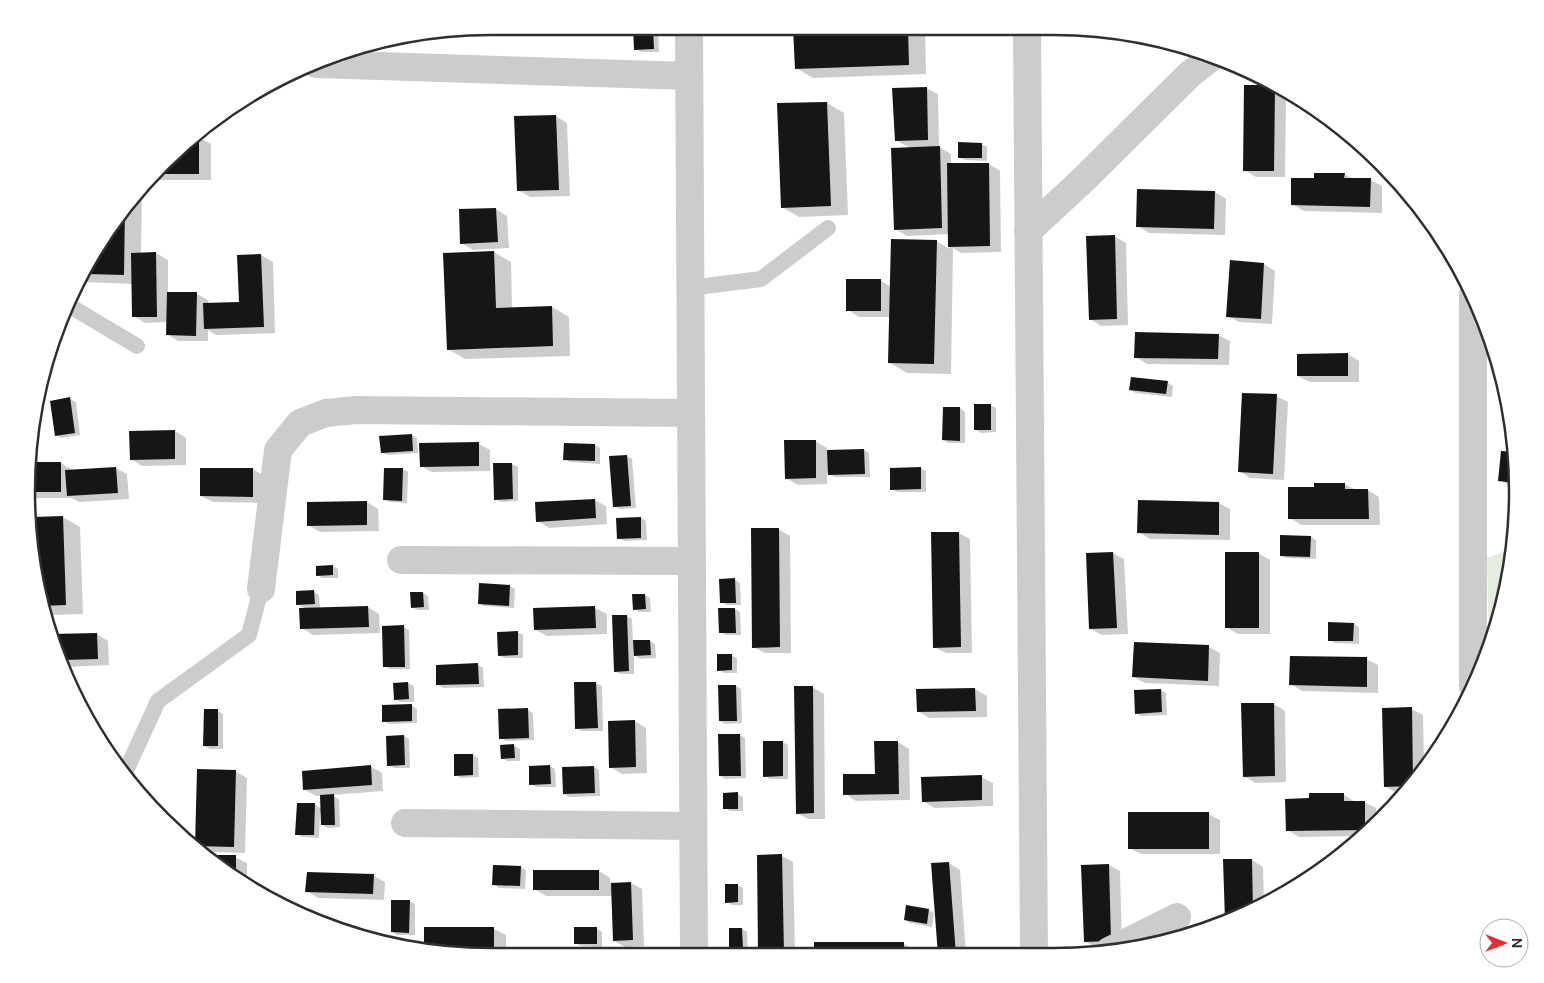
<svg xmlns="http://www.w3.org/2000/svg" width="1544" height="983" viewBox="0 0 1544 983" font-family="'DM Sans',sans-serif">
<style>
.green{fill:#e5eddc}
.shadow{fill:#0003}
.building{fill:#161616}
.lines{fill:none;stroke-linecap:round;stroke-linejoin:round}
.service{stroke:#ccc;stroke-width:16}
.minor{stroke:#ccc;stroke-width:28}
.rim{fill:none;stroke:#2f2f2f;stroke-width:2.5}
</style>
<rect width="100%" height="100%" fill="#fff"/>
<path class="green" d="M1514,548L1493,641L1489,650L1487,558Z"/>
<path class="shadow" d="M635,27H658L659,52H641L636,49Z
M795,28L925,29L926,74L813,78L796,68Z
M1270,86L1286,96L1285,177H1256L1244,170Z
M926,88L938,94L939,147L951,154V165L989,164L1000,171L1001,252L961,253L953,248L951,374L907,373L890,363L891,317H859L848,310L881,281L891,287L936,241L950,249L949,234L907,236L895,229L910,148L896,140Z
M827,103L844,113L848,215L799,217L782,207L779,104Z
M556,116L567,123L570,196L530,197L518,190Z
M198,137L211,144V180H153Z
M981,144L987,147V161L965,160L959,157Z
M1344,174L1353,179L1371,180L1382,186V213L1304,211L1292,204L1315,180Z
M142,190L141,254L156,253L168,260V293L197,294L208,300V304L240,303L239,256L261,255L273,262L275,333L216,335L208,330V341H178L167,334V322L145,323L134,316L133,284L83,282L122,209Z
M1215,192L1226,199L1225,235L1149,233L1138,226Z
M496,209L507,216L509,248L473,250L461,243Z
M1114,236L1126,243L1128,325L1101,326L1090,319Z
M494,252L511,262L512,309L552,307L569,317L570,356L465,359L448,349Z
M1231,262L1264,264L1275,271L1272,324L1239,322L1228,316Z
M1218,335L1230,341L1229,365L1147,364L1136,357Z
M1348,354L1359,361V382H1310L1298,376Z
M1168,383L1173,386L1172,397L1136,393L1130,390Z
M1276,396L1288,402L1284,480L1250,478L1239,471Z
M70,399L76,402L80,435L61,438L56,435Z
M990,405L996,408V432L981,433L976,430Z
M960,408L965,412V443H948L943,440Z
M175,431L186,438V465L142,466L131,459Z
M412,435L417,438L418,453L387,455L382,452Z
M815,441L827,448V451L864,450L869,453L870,477H835L827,473V484L798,485L786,478Z
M479,444L490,450V471L432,472L421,466Z
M565,444L595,445L600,448V464L570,462L564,459Z
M1502,452L1515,453L1516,490L1500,480Z
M627,456L632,459L636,508L619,509L614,506Z
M27,463H61L72,470L116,468L127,474L129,499L79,502L72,498H36L31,495Z
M512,464L518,467V501L501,502L495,499V465Z
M920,468L926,471V492H897L892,489Z
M253,469L264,476V503L213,502L201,496Z
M402,469L408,472L407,503L390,502L385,499Z
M1344,484L1356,490H1368L1379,497L1380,525H1301L1290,518Z
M595,500L606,506L607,524L549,528L538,521Z
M367,502L378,509L379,531L320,532L308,525Z
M1219,503L1230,509V540L1150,539L1139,532Z
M63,517L80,527L83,614L53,615L54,636L97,634L108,641L109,665L67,667L42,612L33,518Z
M641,518L646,521L647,540L624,541L618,538Z
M778,529L790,536L791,653H765L753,647Z
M959,533L970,539L972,653H946L934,647Z
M1281,536L1311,537L1316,540V559L1286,558L1281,555Z
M1113,553L1124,559L1128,634L1102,635L1090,629Z
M1258,553L1270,560V634H1238L1226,627Z
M333,566L338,569V578H322L317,575Z
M735,580L740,583L741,605H727L721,602Z
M480,584L510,586L515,589L514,608L484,606L479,603Z
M314,592L319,595L320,608L368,607L379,614L380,633L313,635L302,628L306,609L297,604Z
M423,593L428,596L429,610H418L412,607Z
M645,595L650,598L651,612H639L634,609Z
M595,608L607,614V634L547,636L536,630L535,610Z
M735,609L740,612L741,635H726L720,632Z
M627,616L632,619L633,642L650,641L655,644L656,658L640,659L634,655V674H620L615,671Z
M1354,624L1359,627V644L1335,643L1329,640Z
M404,627L409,630L410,669H390L385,666Z
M517,632L523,635V658H504L499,655Z
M1209,647L1220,653L1219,686L1145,683L1133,677Z
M731,655L737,658V673H724L719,670Z
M1366,659L1378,665V693L1302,691L1291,684Z
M478,665L483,668L484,687L443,688L437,684Z
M408,683L414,686V702H400L395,699L394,684Z
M575,683H596L602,686L603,731H582L576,728Z
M736,686L741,689L742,723L725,724L720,721Z
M812,687L824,694L825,819H808L797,813Z
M975,689L987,696V717L929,718L918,711L917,690Z
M1161,690L1166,693L1167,715L1141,716L1136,713Z
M1274,704L1285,711L1286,782L1255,783L1244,776Z
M411,705L417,709V723L389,724L384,721Z
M1412,709L1423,715L1424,768L1406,792L1396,793L1385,786Z
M528,710L533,713L534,740L506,741L500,738Z
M205,711H218L223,714V749H210L204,746Z
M635,721L646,728L647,773L622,774L610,767Z
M740,735L745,738L746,778L725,779L720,776Z
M404,736L409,739L410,768H394L388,765L387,737Z
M783,742L788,745V779H770L765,776Z
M898,742L909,749L910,800L856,801L845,794L876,775Z
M501,746H514L520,749V761H507L502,758Z
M473,755L478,758L479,777L461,778L455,775Z
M370,766L382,773L383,791L332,795L339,799L340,827L328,828L322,825V813H320L319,838L302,837L297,834L314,804L322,809L321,796H316L305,790Z
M550,766L555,769L556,787H536L531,784Z
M594,767L599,770L600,796L569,797L564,794L563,768Z
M235,771L247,778L245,853L208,852L196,845Z
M981,777L993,783V806L934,808L923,801Z
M737,794L743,797V811H730L725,808Z
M1343,794L1355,802H1364L1376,808V823L1362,836L1299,837L1287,830L1310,799Z
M1208,814L1220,820V854H1141L1129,848Z
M209,856L235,857L247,863V880Z
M758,856H782L793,862L795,954H759Z
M1252,860L1263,867L1264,905L1226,921L1225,861Z
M949,863L960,870L966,955H939L933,864Z
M1109,865L1120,871L1122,947L1096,948L1085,941Z
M521,867L526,870L525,889L499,888L493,884Z
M599,871L610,878V884L631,883L642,889L644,946L625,947L614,941L612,896H546L534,889Z
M374,876L385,882L384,900L318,898L307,891Z
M738,885L743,888V905H732L727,902Z
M410,901L415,904V935H397L392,931Z
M907,906L929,910L934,913L932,927L910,923L905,920Z
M576,928L597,929L602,932V947L581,946L575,943Z
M426,929H494L506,935V953H431L426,950Z
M742,929L747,932L748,953H736L730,950V930Z
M904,944L915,950V955H815Z"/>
<path class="building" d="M633,27H653L654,49L634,50Z
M793,28L908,29L909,65L795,69Z
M1244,85H1268L1275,89L1274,171H1243Z
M927,87L928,140L895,141L892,88Z
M827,102L831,206L781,208L777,103Z
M556,115L559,190L517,191L514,116Z
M199,136V174H159Z
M958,142L982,143V158H958Z
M940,146L942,228L894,230L891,148Z
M947,163H989L990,246L948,247Z
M1314,173H1345L1344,178H1371L1370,207L1291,205V178H1314Z
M1137,189L1215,191L1214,229L1136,227Z
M125,206L124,275L87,274L122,209Z
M496,208L498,242L460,244L459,209Z
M1115,235L1117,319L1089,320L1086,236Z
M891,239L937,240L934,364L888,363Z
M494,251L496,308L552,306L553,346L447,350L443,253Z
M156,252L157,317H132L131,253Z
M261,254L264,327L204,329L203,303L239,302L237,255Z
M1230,260L1264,263L1261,319L1226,317Z
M846,279H881V311H846Z
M167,292H197L196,336L166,335Z
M1135,332L1219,334L1218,359L1134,358Z
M1348,353V376H1297V354Z
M1131,377L1168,381L1166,394L1129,390Z
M1242,393L1277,394L1273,474L1238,472Z
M70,397L75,433L55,436L50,401Z
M974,404H991V430H974Z
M943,407H960V441L942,440Z
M175,430V459L130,460L129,431Z
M412,434L413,451L381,453L379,436Z
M784,440H816V478L785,479Z
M479,442V466L420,467L419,443Z
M564,443L595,444V461L563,460Z
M864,449L865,474L828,475L827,450Z
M1501,451L1515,452L1517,461L1516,483L1498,481Z
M627,455L631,506L613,507L609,456Z
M27,462H61V492H30Z
M493,463H512L513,499L494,500Z
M116,467L118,493L67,496L65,470Z
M921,467V489L890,490V468Z
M200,468H253V497L200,496Z
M384,468H403L402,501L383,500Z
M1314,483H1345V489H1368L1369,519H1288V487H1314Z
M595,499L596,518L536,522L535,502Z
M1138,500L1219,502V535L1137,533Z
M367,501V525L307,526V502Z
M63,516L66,605L41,606L33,517Z
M641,517V538L617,539L616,518Z
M751,528H779L780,647L752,648Z
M931,532H959L961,647L933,648Z
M1280,535L1311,536L1310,557L1280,556Z
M1113,552L1117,628L1089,629L1086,553Z
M1225,552H1259V628H1225Z
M333,565V575L316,576V566Z
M735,578L736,603H720L719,579Z
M479,583L510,585L509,606L478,604Z
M314,590L315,604L296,605V591Z
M410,592H423L424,607L411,608Z
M632,594H645L646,609L633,610Z
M368,606L369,627L300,629L299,608Z
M595,606L596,628L534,630L533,608Z
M718,608H735L736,633H719Z
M612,615H627L629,671L614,672Z
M1328,622L1354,623L1353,641H1328Z
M404,625L405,667H383L382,626Z
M518,631V655L498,656L497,632Z
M97,633L98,659L64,660L52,634Z
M633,640H650L651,655L634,656Z
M1134,642L1209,645L1208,681L1132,677Z
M717,654H732V670L717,671Z
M1290,656L1367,657V687L1289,685Z
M478,663L479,684L436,685V665Z
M408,682L409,699L394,700L393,683Z
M574,682H596L598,728L575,729Z
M718,685H736L737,721H719Z
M794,686H813L814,813L796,814Z
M975,688L976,711L917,712L916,689Z
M1161,689L1162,712L1135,714L1134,690Z
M1241,703H1274L1275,776L1243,777Z
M412,704V721L382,722V705Z
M1412,707L1413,783L1411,786L1384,787L1382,708Z
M528,708L529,738L499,739L498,709Z
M204,709H218V746H203Z
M635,720L636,767L609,768L608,721Z
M718,734H740L741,776H719Z
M404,735L405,765L387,766L386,736Z
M763,741H783V776L763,777Z
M874,741H898L899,794L843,795V774H875Z
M514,744L515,758L501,759L500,745Z
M454,754H473V775L454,776Z
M371,765L372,785L303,790L302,771Z
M550,765L551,784L529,785V766Z
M594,766L595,793L563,794L562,767Z
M197,769L236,770L234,847L195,846Z
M982,775V800L922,802L921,777Z
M738,792V809H723V793Z
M1309,793H1344V801H1365V830L1286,831L1285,799L1309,798Z
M334,794L335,825H321L320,795Z
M297,803H315L314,835H295Z
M1128,812H1209V849H1128Z
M782,854L784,954H758L757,855Z
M207,855H236V873L211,857Z
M1223,859H1252L1253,911L1225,921Z
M949,862L956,955H938L931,863Z
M1109,864L1111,941L1084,942L1081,865Z
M493,865L521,866L520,886L492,885Z
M533,870H599V890H533Z
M307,872L374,874L373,894L305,892Z
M631,882L633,940L613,941L611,883Z
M725,884H738V902L725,903Z
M391,900H410L409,933L391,932Z
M906,905L929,909L927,924L904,920Z
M424,927H494V951H424Z
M574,927H597V944H574Z
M729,928H742L743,950L729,951Z
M814,942H904V955H814Z"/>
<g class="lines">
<path class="service" d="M689,288L761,279L828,228
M70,306L137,346
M125,773L158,701L249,635L261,589"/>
<path class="minor" d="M689,28L694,954
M1027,30L1034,956
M316,64L688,76
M1028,231L1084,179L1190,74L1212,57
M401,560L691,561
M261,589L278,450L300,423L326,413L356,410L690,413
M1473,686V294
M405,823L693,826
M1109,951L1177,917"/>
</g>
<path d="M0 0H1544V983H0ZM491 35H1053A456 456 0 0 1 1509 491V492A456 456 0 0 1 1053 948H491A456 456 0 0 1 35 492V491A456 456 0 0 1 491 35Z" fill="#fff" fill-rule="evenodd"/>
<path class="rim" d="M491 35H1053A456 456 0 0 1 1509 491V492A456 456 0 0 1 1053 948H491A456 456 0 0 1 35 492V491A456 456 0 0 1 491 35Z"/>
<g transform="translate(1504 943) rotate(90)"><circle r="24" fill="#ffffff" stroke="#acacac"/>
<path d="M0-4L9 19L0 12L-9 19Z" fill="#ee2932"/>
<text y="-8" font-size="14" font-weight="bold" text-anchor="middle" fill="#2f2f2f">N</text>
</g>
</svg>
